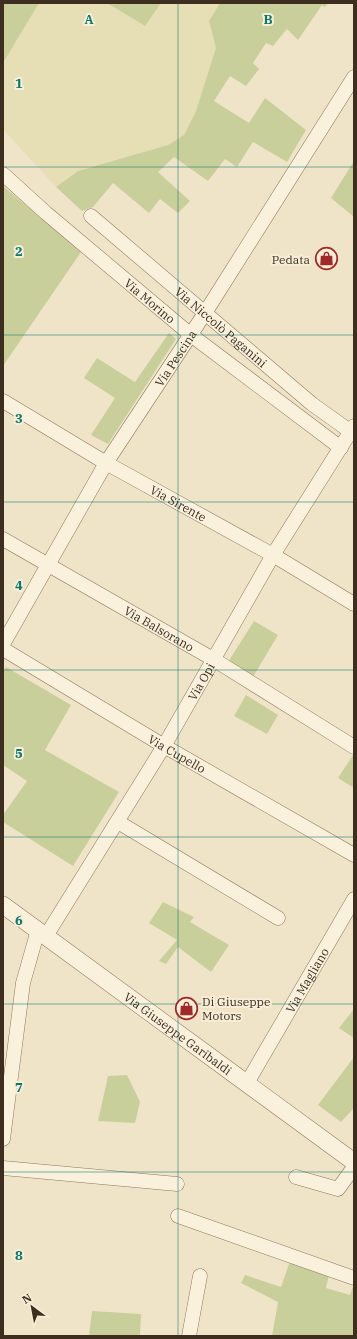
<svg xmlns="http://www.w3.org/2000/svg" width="357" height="1339" viewBox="0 0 357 1339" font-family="'IBM Plex Serif',serif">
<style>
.farmland{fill:#e6deb5}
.green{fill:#c9cf9b}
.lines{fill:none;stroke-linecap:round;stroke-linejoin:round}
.minor-casing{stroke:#8d765c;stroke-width:15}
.tertiary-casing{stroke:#8d765c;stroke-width:18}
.minor{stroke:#faf1dc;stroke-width:14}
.tertiary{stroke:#faf1dc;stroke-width:17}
.grid{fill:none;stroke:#0f766e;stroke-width:1;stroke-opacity:0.55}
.labels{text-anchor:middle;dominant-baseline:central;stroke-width:4;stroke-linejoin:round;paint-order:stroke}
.poi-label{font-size:12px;fill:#3d2e20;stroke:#f7eed8;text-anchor:end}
.street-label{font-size:12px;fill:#3d2e20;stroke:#f7eed8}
.grid-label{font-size:13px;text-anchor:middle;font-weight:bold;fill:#0f766e;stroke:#f7eed8;stroke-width:4;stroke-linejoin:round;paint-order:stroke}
</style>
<rect width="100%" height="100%" fill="#f0e4c8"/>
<path class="farmland" d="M39,3H107L145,26L161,3H220L209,21L216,48L210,73L196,111L184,135L168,145L78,171L56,187L3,129V63Z"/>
<path class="green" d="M3,3H39L3,63Z
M107,3H161L145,26Z
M220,3H328L325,7L322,5L298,40L287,29L273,46L266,43L253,63L259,69L246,86L230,76L214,101L249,123L265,98L306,130L287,162L253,142L237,167L225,159L208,181L174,157L158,172L190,201L178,213L160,199L149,213L113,183L93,207L82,211L56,187L78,171L168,145L184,135L196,111L216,48L209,21Z
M354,161V217L331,198Z
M3,186L81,252L3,366Z
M169,333L176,339L108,444L91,435L115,398L84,378L97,358L135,382Z
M254,621L278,635L253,677L228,662Z
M6,667L71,705L45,750L119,792L73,866L3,822V815L27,781L3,765V672Z
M246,695L278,715L267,734L234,716Z
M353,755L354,756V788L338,778Z
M163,902L194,917L190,922L229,945L211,972L178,947L166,964L159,961L177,940L149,923Z
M354,1009V1038L339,1028Z
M354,1057V1108L341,1122L318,1105Z
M127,1075L140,1102L135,1123L98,1121L108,1076Z
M290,1261L329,1275L326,1288L350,1295L354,1283V1336H272L278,1302L241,1283L245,1275L281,1287Z
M92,1311L141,1314L140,1336H89Z"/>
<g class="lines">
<defs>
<g id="minor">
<path id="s1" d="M3,174L46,213L191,335L341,448"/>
<path id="s2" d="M91,216L312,404L354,434"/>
<path id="s3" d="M3,401L106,463L273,555L354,604"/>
<path id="s4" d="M3,539L213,659L354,747"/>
<path id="s5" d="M3,644L106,463L205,313L354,77"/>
<path id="s6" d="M3,649L164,746L354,855"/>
<path d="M118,822L278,918"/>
<path id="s7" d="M46,936L164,746L273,555L354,426"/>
<path id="s8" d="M247,1083L354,899"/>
<path d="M3,1139L23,983L38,930"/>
<path d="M3,1168L177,1184"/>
<path d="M296,1177L338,1189L354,1167"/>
<path d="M178,1216L354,1278"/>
<path d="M189,1336L200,1276"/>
</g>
<g id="tertiary">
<path id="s9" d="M3,905L354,1162"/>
</g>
</defs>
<use href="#minor" class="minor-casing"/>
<use href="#tertiary" class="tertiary-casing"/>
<use href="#minor" class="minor"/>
<use href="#tertiary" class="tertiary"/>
</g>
<path class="grid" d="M178,3V1336M3,167H354M3,335H354M3,502H354M3,670H354M3,837H354M3,1004H354M3,1172H354"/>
<defs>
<symbol id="shop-ring" viewBox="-11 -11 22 22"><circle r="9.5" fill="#f7eed8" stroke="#9e2a2b" stroke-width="1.5"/><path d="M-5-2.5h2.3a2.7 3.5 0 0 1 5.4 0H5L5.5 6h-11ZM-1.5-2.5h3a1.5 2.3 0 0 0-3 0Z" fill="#9e2a2b"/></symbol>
</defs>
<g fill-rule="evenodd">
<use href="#shop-ring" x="314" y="246" width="25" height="25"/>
<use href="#shop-ring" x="174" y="996" width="25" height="25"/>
</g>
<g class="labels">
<g class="poi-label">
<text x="310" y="259">Pedata</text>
<text x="202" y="1001" text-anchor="start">Di Giuseppe<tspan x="202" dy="14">Motors</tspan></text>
</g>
<g class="street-label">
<text stroke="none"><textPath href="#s1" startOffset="194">Via Morino</textPath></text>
<text stroke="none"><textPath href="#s2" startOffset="171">Via Niccolò Paganini</textPath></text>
<text stroke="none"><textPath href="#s5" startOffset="334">Via Pescina</textPath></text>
<text stroke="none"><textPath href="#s3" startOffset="203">Via Sirente</textPath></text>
<text stroke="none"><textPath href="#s4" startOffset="180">Via Balsorano</textPath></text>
<text stroke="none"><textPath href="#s7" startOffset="298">Via Opi</textPath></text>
<text stroke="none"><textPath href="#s6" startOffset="203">Via Cupello</textPath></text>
<text stroke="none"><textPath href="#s8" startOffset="119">Via Magliano</textPath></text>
<text stroke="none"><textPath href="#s9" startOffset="217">Via Giuseppe Garibaldi</textPath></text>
</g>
</g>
<g class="grid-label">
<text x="89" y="24">A</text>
<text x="268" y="24">B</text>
<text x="19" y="88">1</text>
<text x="19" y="256">2</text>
<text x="19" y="423">3</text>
<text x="19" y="590">4</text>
<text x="19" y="758">5</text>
<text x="19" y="925">6</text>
<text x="19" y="1092">7</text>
<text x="19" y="1260">8</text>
</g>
<rect width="357" height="1339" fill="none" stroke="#3d2e20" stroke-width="8"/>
<g transform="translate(32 1307) rotate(328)" stroke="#f7eed8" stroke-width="3" paint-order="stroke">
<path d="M0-3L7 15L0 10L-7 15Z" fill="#3d2e20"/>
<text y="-6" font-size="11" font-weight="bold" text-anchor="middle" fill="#3d2e20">N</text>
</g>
</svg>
